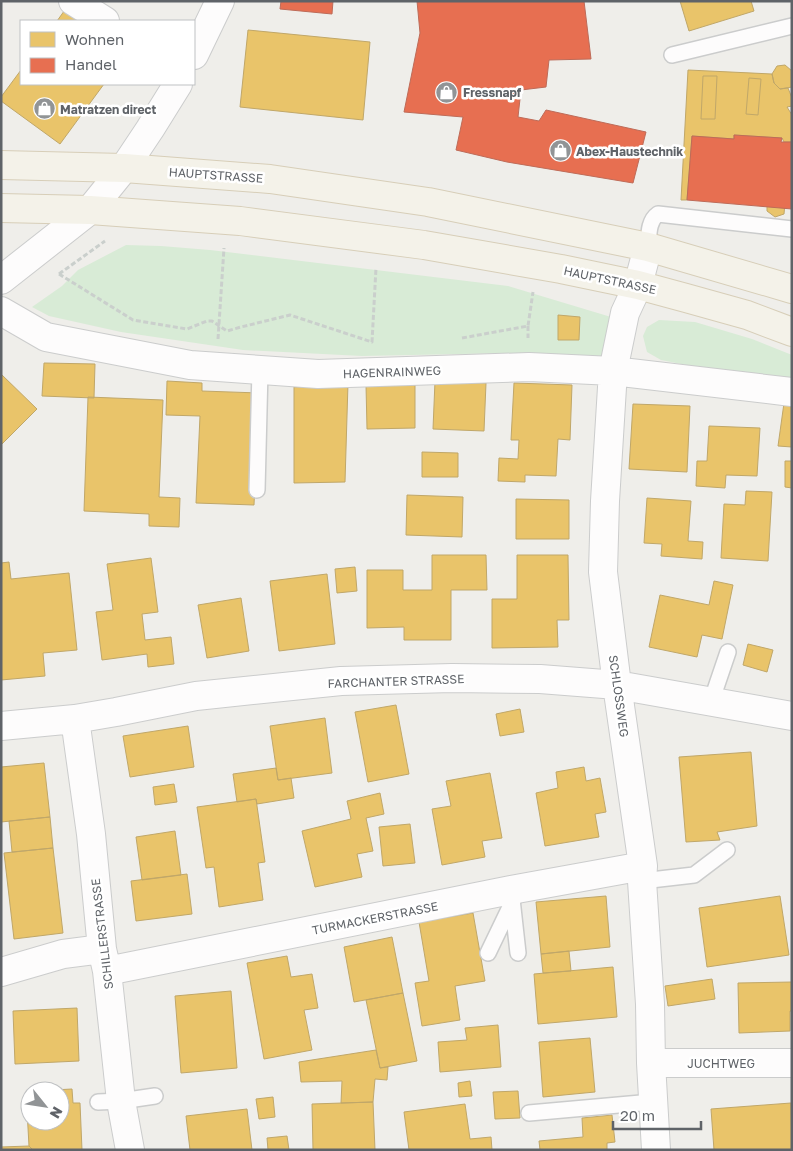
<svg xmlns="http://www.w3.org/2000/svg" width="793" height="1151" viewBox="0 0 793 1151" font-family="'Golos Text',sans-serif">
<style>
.green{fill:#d8ebd6}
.homes{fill:#e9c46a;stroke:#c0a769}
.shops{fill:#e76f51;stroke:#be6b58}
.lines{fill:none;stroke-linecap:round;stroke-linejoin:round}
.service-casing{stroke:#cbcccc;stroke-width:18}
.minor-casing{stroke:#cbcccc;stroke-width:30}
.primary-casing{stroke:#d7ceb8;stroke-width:30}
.path{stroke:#cacfcc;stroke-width:3;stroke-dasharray:5 2.5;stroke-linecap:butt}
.service{stroke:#fdfcfc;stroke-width:15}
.minor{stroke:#fdfcfc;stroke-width:28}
.primary{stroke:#f4f2e9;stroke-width:28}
.labels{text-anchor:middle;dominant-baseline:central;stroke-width:5;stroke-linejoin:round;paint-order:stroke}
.poi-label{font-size:12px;font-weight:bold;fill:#5f6368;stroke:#fff;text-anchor:start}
.street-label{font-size:12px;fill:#5f6368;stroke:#fff}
</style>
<rect width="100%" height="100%" fill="#efeeea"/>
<path class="green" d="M126,245L161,246L210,250L508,286L611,317L606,365L543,358L514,353L362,356L243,350L121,332L49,316L32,307L62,286L78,270Z
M659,320L695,322L752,339L792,355V386L661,360L647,352L643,336L647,327Z"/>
<path class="homes" d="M680,1H751L754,11L689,31Z
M67,7L87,21H57Z
M248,30L370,42L363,120L240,107Z
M785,65L792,71V87L780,89L774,83L772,74L777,66Z
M21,70V84H104L60,144L1,101V97Z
M688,70L772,74L774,83L780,89L788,88L792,98V106L787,107L792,115V142H784L782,138L734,135V139L692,136L687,200H681Z
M703,76H717L715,119H701Z
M749,78L761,79L758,115L746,114Z
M777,197L785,203L784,214L775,217L767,211V201Z
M558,315L580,317L579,340H558Z
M44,363L95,364L94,398L42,396Z
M1,374L37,409L1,445Z
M167,381L202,383V391L259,393L254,505L196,503L200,416L166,415Z
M435,381L486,383L484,431L433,429Z
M348,383L345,482L294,483V387Z
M514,383L572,385L570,440L558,439L556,476L525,475V482L498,481L499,458L518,459L519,440H511Z
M415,384V428L367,429L366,385Z
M88,397L163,400L159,497L180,498L179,527L149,526V514L84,511Z
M784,403L792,404V447L778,446Z
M633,404L690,406L687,472L629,469Z
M709,426L760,428L757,476L726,475L725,488L696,486L697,461H707Z
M422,452L458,453V477H422Z
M785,461H792V488L785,487Z
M746,491L772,492L768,561L721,558L724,504L745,505Z
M407,495L463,497L462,537L406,535Z
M647,498L691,501L688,541L703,542L702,559L661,556L662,544L644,543Z
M516,499L569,500V539H516Z
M432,555H486L487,590H451V640H404V627L367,628V570H403V590H432Z
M517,555H568L569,620H557L558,647L492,648V599H517Z
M151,558L158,612L142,614L145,640L171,637L174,664L148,667L147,654L102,660L96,612L113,610L107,564Z
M9,562L11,579L69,573L77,650L43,653L45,676L1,680V563Z
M355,567L357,591L337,593L335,569Z
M327,574L335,644L279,651L270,581Z
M714,581L733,585L722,639L702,635L697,657L649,647L660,595L709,605Z
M241,598L249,651L207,658L198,605Z
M748,644L773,650L767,672L743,665Z
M396,705L409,774L368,782L355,712Z
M520,709L524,732L500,736L496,714Z
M325,718L332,773L278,780L270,726Z
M188,726L194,767L130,777L123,736Z
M751,752L757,826L717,832L720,840L686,842L679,757Z
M44,763L50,817L1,822V767Z
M584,767L586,781L600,778L606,812L595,814L599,837L545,846L536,793L558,788L556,772Z
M276,768L278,780L291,778L294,798L257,804L256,799L237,802L233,774Z
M490,773L502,838L482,841L485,857L442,865L432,809L451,806L446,781Z
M174,784L177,802L155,805L153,787Z
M380,793L384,814L366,818L373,851L357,854L362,877L315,887L302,831L351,819L347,801Z
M256,799L265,862L258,863L263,900L219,907L214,867L206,868L197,807Z
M50,817L53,848L12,852L9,821Z
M410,824L415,863L383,866L379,827Z
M175,831L181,875L142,880L136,837Z
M53,848L63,933L14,939L4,853Z
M187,874L192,914L136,921L131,881Z
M606,896L610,947L541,954L536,902Z
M780,896L789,955L707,967L699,908Z
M473,913L485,981L455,986L460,1020L422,1026L415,983L429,981L419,922Z
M392,937L403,993L354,1002L344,947Z
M569,951L571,971L543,973L541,954Z
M287,956L291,977L312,974L318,1008L304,1010L312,1050L264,1059L247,963Z
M613,967L617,1017L538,1024L534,974Z
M712,979L715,999L668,1006L665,986Z
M792,982V1011H790V1031L739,1033L738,983Z
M231,991L237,1068L181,1073L175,996Z
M403,993L417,1061L380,1068L366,1000Z
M77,1008L79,1061L15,1064L13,1011Z
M498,1025L501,1067L440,1072L438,1042L467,1040L465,1028Z
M590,1038L595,1092L543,1097L539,1042Z
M376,1050L380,1068L388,1067L387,1080L375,1079L373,1102L341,1103L342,1081L301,1082L299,1062Z
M470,1081L472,1096L459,1097L458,1083Z
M72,1089L73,1103H80L82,1150H33L29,1146L26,1092L30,1091V1121H60V1091H35Z
M518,1091L520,1118L495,1119L493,1092Z
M273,1097L275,1117L259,1119L256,1099Z
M373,1102L375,1150H313L312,1104Z
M791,1103L792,1150H714L711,1109Z
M465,1104L470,1139L491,1137L492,1150H409L404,1112Z
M247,1109L252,1150H190L186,1116Z
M612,1115L615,1142L607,1143V1150H540L539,1141L583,1137L582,1118Z
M287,1136L289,1150H268L267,1138Z
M29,1146L33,1150H1V1147Z"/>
<path class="shops" d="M281,1H333L332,14L280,9Z
M417,1H584L591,59L549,60L546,87L521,90L518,117L539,121L546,110L646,132L633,183L507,162L456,150L463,117L404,112L420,33Z
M734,135L782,138L781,142H792V209L687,200L692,136L734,139Z"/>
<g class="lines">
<defs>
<path id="service" d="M672,55L792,26
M648,247C649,235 648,221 658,214L792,229
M257,490L260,370
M711,702L728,652
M642,881L694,875L727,850
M511,890L518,953
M488,953L513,901
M98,1102L121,1101L155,1096
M529,1113L652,1102"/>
<path id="minor" d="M73,1L105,21
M194,55L220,1
M648,247L638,285L625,313L613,371L605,501L603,572L617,685L643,866L642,881L650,1004L651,1063L656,1150
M1,280L90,210L124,168L150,129L178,84
M1,311L46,337L190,365L318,374L529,367L613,371L792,392
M75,719L91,834L102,949L107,971L121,1101L130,1150
M1,726L75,719L116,712L196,696L341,681L452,678L540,679L617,685L792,716
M107,971L511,890L643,866
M1,972L63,954L102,949
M651,1063H792"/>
<path id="primary" d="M1,165L124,168L270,179L428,202L648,247L792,289
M1,208L90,210L240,221L424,245L561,269L638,285L686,298L747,315L792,332"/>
</defs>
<use href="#service" class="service-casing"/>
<use href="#minor" class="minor-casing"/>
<use href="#primary" class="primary-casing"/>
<path class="path" d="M59,274L105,241
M59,274L133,320L187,329L207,321H212L227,331L241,327L290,315L372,342L376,268
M528,326V338
M462,338L528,326L533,292
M218,339L224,248"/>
<use href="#service" class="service"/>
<use href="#minor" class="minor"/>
<use href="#primary" class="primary"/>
</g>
<defs>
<symbol id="shop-disc" viewBox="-11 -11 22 22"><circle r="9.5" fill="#919496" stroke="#fff"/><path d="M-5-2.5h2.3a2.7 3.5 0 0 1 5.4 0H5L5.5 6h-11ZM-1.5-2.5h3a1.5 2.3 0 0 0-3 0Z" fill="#fff"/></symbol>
</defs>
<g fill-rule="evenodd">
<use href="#shop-disc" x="434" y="80" width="25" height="25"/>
<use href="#shop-disc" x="32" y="96" width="25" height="25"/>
<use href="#shop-disc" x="548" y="138" width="25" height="25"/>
</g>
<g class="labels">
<g class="poi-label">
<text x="463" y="92">Fressnapf</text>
<text x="60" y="109">Matratzen direct</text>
<text x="576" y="151">Abex-Haustechnik</text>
</g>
<g class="street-label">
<text transform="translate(216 175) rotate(4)">HAUPTSTRASSE</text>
<text transform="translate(610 280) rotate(12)">HAUPTSTRASSE</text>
<text transform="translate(392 372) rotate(-2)">HAGENRAINWEG</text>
<text transform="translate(396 681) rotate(-2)">FARCHANTER STRASSE</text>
<text transform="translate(619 696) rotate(82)">SCHLOSSWEG</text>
<text transform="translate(375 918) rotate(-11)">TURMACKERSTRASSE</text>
<text transform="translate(102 934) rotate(-97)">SCHILLERSTRASSE</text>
<text x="721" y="1063">JUCHTWEG</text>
</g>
</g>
<rect width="793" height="1151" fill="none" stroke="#5f6368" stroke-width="5"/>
<rect x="20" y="20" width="175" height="65" fill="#ffffff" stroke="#bfc1c3"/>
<rect x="30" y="32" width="25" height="15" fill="#e9c46a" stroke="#bfc1c3"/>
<text x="65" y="45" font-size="15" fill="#5f6368">Wohnen</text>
<rect x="30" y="58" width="25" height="15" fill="#e76f51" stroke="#bfc1c3"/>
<text x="65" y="70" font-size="15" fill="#5f6368">Handel</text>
<g transform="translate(45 1106) rotate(120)"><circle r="24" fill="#ffffff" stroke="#bfc1c3"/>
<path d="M0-4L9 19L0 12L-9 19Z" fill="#919496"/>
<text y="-8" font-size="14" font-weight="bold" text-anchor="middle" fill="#5f6368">N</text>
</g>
<path d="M613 1121v8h88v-8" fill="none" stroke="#5f6368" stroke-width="2.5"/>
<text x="620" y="1121" font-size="15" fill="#5f6368" stroke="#ffffff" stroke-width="4" paint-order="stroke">20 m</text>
</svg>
